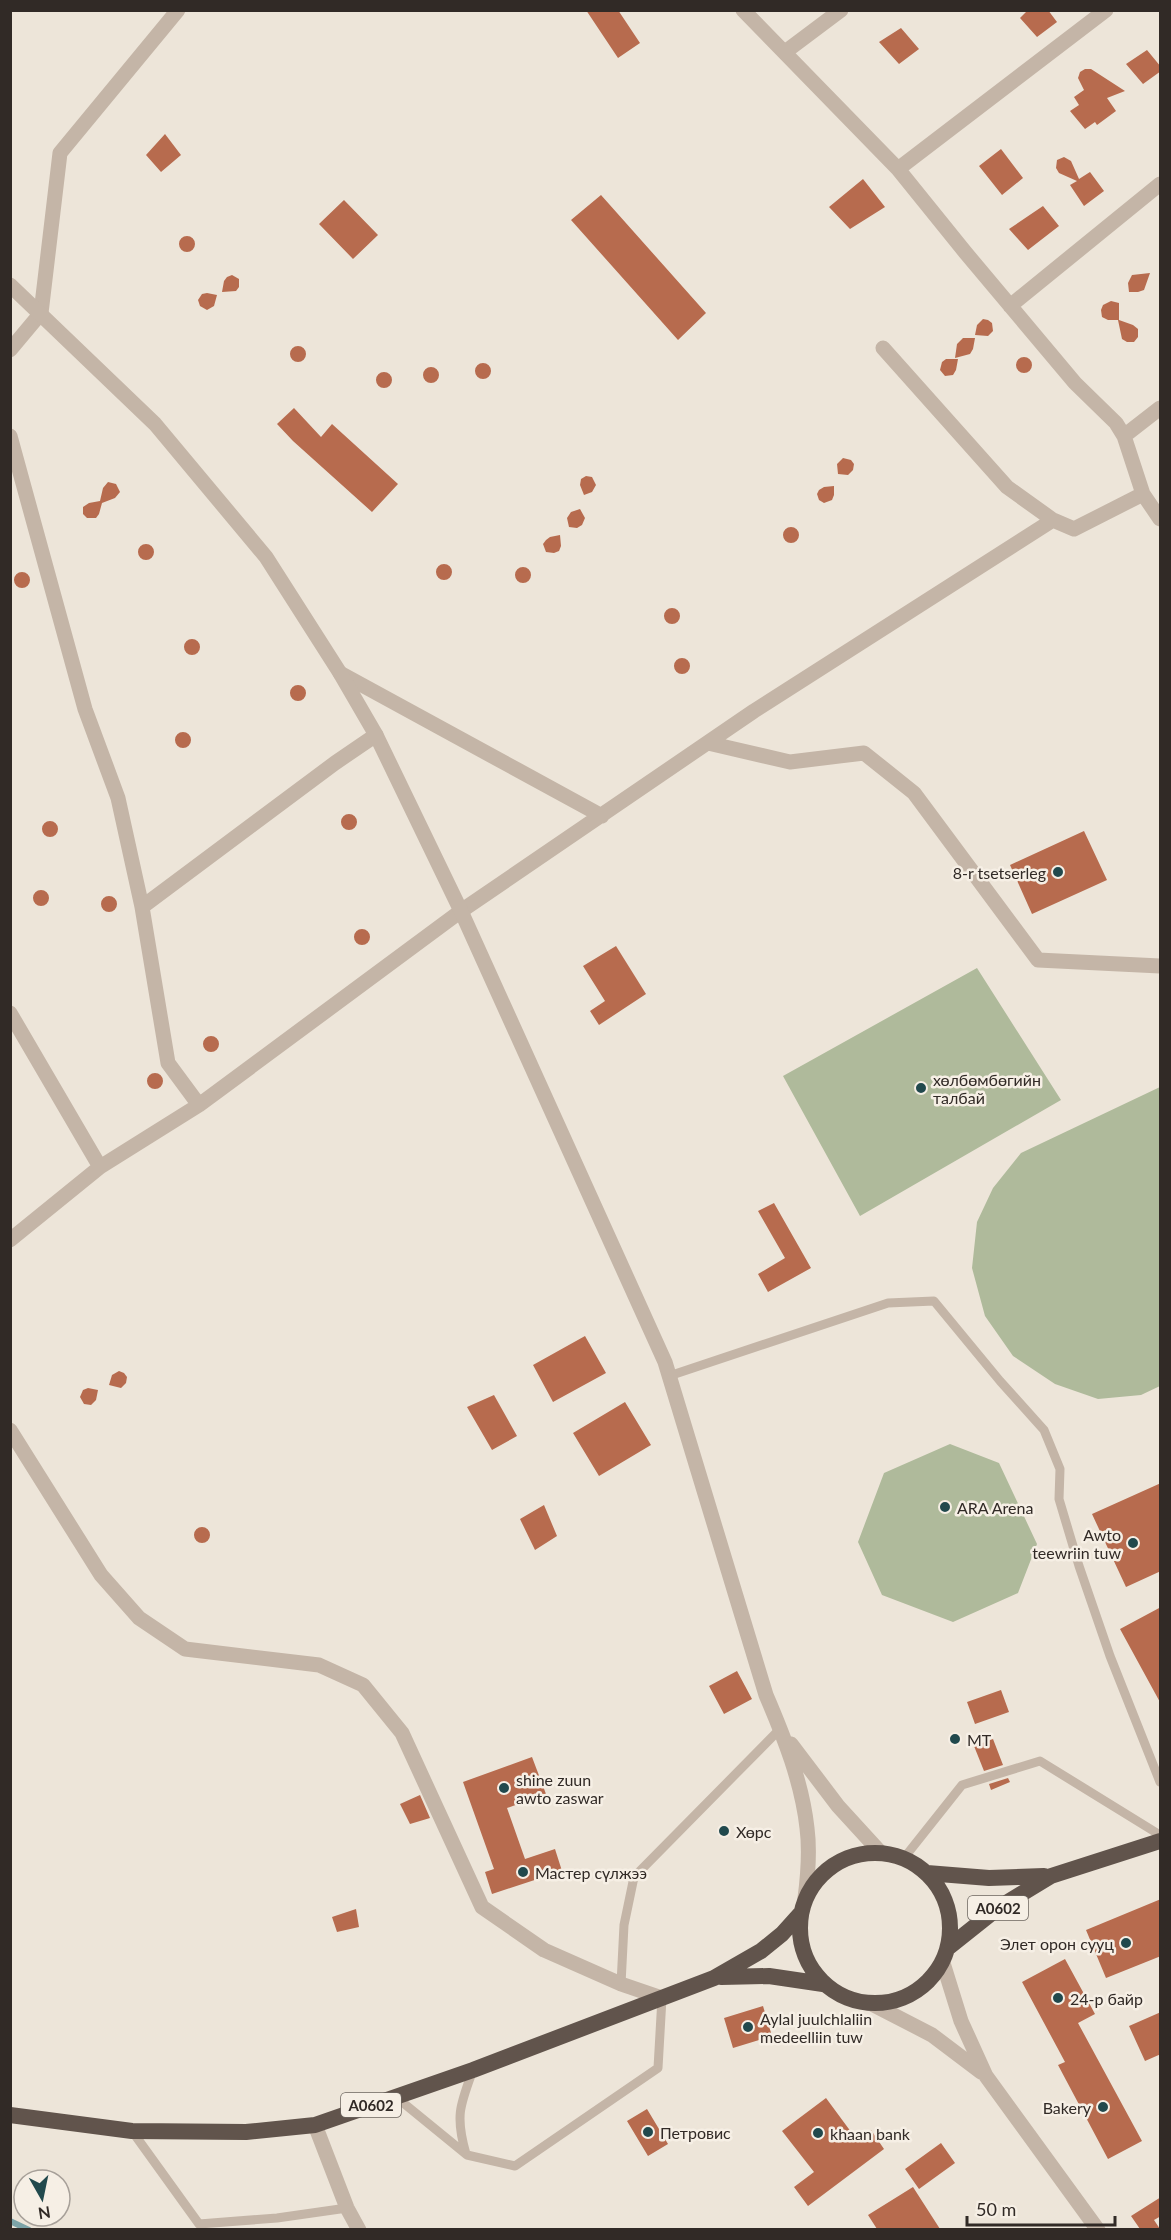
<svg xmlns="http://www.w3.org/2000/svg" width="1171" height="2240" viewBox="0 0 1171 2240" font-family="Lato,sans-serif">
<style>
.green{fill:#afba9b}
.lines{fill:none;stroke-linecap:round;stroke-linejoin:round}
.stream{stroke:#7ca3a7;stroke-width:6}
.building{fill:#b76b4e}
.service{stroke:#c4b5a7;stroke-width:9}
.minor{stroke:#c4b5a7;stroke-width:15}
.tertiary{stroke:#c4b5a7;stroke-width:15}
.trunk{stroke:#61544c;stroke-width:16}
.poi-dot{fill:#21494d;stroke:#f6efe5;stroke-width:2}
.labels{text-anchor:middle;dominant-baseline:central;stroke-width:5;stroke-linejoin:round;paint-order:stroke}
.shield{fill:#f6efe5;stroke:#6c655f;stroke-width:1.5}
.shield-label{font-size:15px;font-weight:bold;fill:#312a26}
.poi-label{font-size:16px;fill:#312a26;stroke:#f6efe5;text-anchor:start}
</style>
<rect width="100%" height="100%" fill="#ede5d9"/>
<path class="green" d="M977,968L1061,1100L860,1216L783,1076Z
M1160,1087V1386L1141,1395L1098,1399L1055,1384L1013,1356L985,1316L972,1268L977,1222L993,1188L1021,1153Z
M950,1444L999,1463L1037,1544L1018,1593L953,1622L882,1595L858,1542L884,1473Z"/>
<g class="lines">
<path class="stream" d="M10,2221L29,2230"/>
</g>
<path class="building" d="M586,10H618L640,43L618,58Z
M1028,10H1048L1057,22L1037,37L1020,18Z
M901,28L919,49L899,64L879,42Z
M1147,50L1161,67V71L1143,84L1126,64Z
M1085,69H1091L1125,91L1107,98L1116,111L1097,125L1095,122L1085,129L1070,111L1079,105L1074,97L1084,90L1078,78L1080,72Z
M165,134L181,155L161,172L146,155Z
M1001,149L1023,178L1002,195L979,166Z
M1064,157L1071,161L1079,179L1090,172L1104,191L1084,206L1070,185L1077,181L1059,173L1056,168L1057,160Z
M863,179L885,207L850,229L829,207Z
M601,195L706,313L678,340L571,220Z
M344,200L378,235L353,259L319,224Z
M1043,206L1059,226L1028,250L1009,229Z
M179 244a8 8 0 1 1 16 0a8 8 0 1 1-16 0Z
M1150,273L1144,290L1138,292H1129L1128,283L1132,275Z
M232,275L239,279V287L236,291L222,292L224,281L227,277Z
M207,293L217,295L214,306L207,310L200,306L198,300L202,294Z
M1111,301L1119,303V320L1133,325L1138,329V337L1134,342H1127L1122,339L1118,320H1108L1102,317L1101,310L1103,305Z
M983,319L988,320L992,323L993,331L988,336L975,335L977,325Z
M963,338H975L973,349L970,354L955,358L957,344Z
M290 354a8 8 0 1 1 16 0a8 8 0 1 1-16 0Z
M1016 365a8 8 0 1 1 16 0a8 8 0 1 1-16 0Z
M946,359H958L956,370L953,375L945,376L940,370L942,362Z
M475 371a8 8 0 1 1 16 0a8 8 0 1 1-16 0Z
M423 375a8 8 0 1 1 16 0a8 8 0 1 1-16 0Z
M376 380a8 8 0 1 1 16 0a8 8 0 1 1-16 0Z
M294,408L321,437L332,424L398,484L372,512L293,441L277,424Z
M843,458L851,460L854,464L853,470L848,475L838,474L837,464Z
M586,476L592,477L596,485L592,492L584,495L580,485L581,479Z
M108,482L116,484L120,492L115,498L102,503L99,514L96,518H87L83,514V507L89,503L100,501L103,488Z
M834,486V495L832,500L824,503L819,500L817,494L819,490L824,487Z
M580,509L585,518L582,525L577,528L569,527L567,518L571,512Z
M783 535a8 8 0 1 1 16 0a8 8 0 1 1-16 0Z
M560,535L561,546L559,551L554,553L546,552L543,544L546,540L550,537Z
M138 552a8 8 0 1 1 16 0a8 8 0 1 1-16 0Z
M436 572a8 8 0 1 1 16 0a8 8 0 1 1-16 0Z
M515 575a8 8 0 1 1 16 0a8 8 0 1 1-16 0Z
M14 580a8 8 0 1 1 16 0a8 8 0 1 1-16 0Z
M664 616a8 8 0 1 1 16 0a8 8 0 1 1-16 0Z
M184 647a8 8 0 1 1 16 0a8 8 0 1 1-16 0Z
M674 666a8 8 0 1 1 16 0a8 8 0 1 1-16 0Z
M290 693a8 8 0 1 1 16 0a8 8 0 1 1-16 0Z
M175 740a8 8 0 1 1 16 0a8 8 0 1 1-16 0Z
M341 822a8 8 0 1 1 16 0a8 8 0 1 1-16 0Z
M42 829a8 8 0 1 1 16 0a8 8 0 1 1-16 0Z
M1084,831L1107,880L1032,914L1010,865Z
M33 898a8 8 0 1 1 16 0a8 8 0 1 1-16 0Z
M101 904a8 8 0 1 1 16 0a8 8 0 1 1-16 0Z
M354 937a8 8 0 1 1 16 0a8 8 0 1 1-16 0Z
M616,946L646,994L599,1025L590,1011L605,1001L583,966Z
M203 1044a8 8 0 1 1 16 0a8 8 0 1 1-16 0Z
M147 1081a8 8 0 1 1 16 0a8 8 0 1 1-16 0Z
M774,1203L811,1268L768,1292L758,1274L785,1258L758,1211Z
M585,1336L606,1373L553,1402L533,1365Z
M119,1371L124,1373L127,1377L126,1383L121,1388L109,1385L112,1375Z
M88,1388L98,1390L96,1400L91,1405L84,1404L80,1397L83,1390Z
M494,1395L517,1436L492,1450L467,1407Z
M625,1402L651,1445L599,1476L573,1433Z
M1161,1483V1571L1126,1587L1092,1514Z
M544,1505L557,1536L535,1550L520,1519Z
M194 1535a8 8 0 1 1 16 0a8 8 0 1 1-16 0Z
M1161,1607V1704L1120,1629Z
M737,1671L752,1699L724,1714L709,1686Z
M1001,1690L1009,1712L975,1724L967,1702Z
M993,1739L1003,1765L984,1771L974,1746Z
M532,1757L546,1794L507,1808L525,1859L555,1849L562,1871L492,1894L485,1872L494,1869L463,1782Z
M1008,1778L1010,1782L991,1790L989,1784Z
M420,1795L430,1818L410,1824L400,1804Z
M1161,1899V1956L1106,1978L1086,1930Z
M356,1909L359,1927L337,1932L332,1917Z
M1065,1959L1095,2014L1078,2023L1142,2141L1108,2159L1058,2065L1065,2062L1022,1982Z
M763,2006L772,2036L733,2048L724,2018Z
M1161,2012V2054L1145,2061L1129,2026Z
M826,2098L857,2140L871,2130L884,2149L808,2206L794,2187L814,2172L782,2131Z
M647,2109L668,2144L648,2156L627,2121Z
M941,2143L955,2163L919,2189L905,2169Z
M913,2187L940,2229H877L868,2215Z
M1161,2197V2216L1154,2220L1160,2229H1140L1131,2216Z"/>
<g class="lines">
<path class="service" d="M669,1376L888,1303L934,1301L1000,1381L1044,1430L1060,1469L1059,1499L1079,1566L1110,1656L1160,1782
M904,1858L962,1785L1040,1761L1160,1835
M621,1984L624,1925L634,1877L780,1729
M396,2097L467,2155L515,2166L658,2068L662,1998
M132,2131L199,2224L277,2218L347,2208
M466,2154C455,2116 460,2105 473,2070"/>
<path class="minor" d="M743,10L898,169L965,252L1075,383L1116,423L1124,436L1143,494L1160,519
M785,52L841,10
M898,169L1106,10
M1010,306L1160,184
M883,348L1007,487L1053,520L1074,529L1143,494
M10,350L41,313L60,153L178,10
M10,436L85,709L118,798L142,907L168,1063L199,1105
M1124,436L1160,408
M340,673L602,816
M708,743L790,762L864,753L914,793L1038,960L1160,966
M142,907L335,763L376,735
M10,1013L100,1167
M10,1240L100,1167L199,1105L461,911L754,711L1053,520
M10,1430L101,1575L139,1618L185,1649L319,1665L363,1685L402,1733L482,1907L544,1950L621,1984L662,1998"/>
<path class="tertiary" d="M10,285L155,424L266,557L340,673L376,735L461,911L665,1362L766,1695C784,1737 802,1782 807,1828C810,1851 808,1875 805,1898
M791,1744L838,1806L881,1853
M943,1963L961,2021L986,2076L1098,2230
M872,2004L932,2035L981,2072
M315,2125L347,2208L359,2230"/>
<path class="trunk" d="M800 1928a75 75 0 1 1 150 0a75 75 0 1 1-150 0Z
M927,1873L989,1878L1044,1876
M949,1947L998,1908L1051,1876L1160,1841
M721,1977L769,1976L823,1984
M10,2115L132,2131L246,2132L315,2125L473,2070L714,1978L761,1951L782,1934L800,1914"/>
</g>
<g class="poi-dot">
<circle cx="1058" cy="872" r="6"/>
<circle cx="921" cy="1088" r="6"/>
<circle cx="945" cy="1507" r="6"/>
<circle cx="1133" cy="1543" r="6"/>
<circle cx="955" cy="1739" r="6"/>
<circle cx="504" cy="1788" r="6"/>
<circle cx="724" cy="1831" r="6"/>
<circle cx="523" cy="1872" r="6"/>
<circle cx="1126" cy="1943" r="6"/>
<circle cx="1058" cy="1998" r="6"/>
<circle cx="748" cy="2027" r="6"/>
<circle cx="1103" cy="2107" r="6"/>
<circle cx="648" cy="2132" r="6"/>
<circle cx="818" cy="2133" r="6"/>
</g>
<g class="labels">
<g class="shield">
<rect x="968" y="1896" width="60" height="24" rx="4.5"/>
<rect x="341" y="2093" width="60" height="24" rx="4.5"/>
</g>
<g class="shield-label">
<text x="998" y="1908">A0602</text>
<text x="371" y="2105">A0602</text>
</g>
<g class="poi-label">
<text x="1046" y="872" text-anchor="end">8-r tsetserleg</text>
<text x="933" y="1079">хөлбөмбөгийн<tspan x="933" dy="18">талбай</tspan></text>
<text x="957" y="1507">ARA Arena</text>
<text x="1121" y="1534" text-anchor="end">Awto<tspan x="1121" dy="18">teewriin tuw</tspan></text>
<text x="967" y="1739">MT</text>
<text x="516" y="1779">shine zuun<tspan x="516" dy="18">awto zaswar</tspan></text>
<text x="736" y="1831">Хөрс</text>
<text x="535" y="1872">Мастер сүлжээ</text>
<text x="1114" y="1943" text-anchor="end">Элет орон сууц</text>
<text x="1070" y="1998">24-р байр</text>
<text x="760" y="2018">Aylal juulchlaliin<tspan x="760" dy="18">medeelliin tuw</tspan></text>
<text x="1091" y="2107" text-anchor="end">Bakery</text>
<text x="660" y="2132">Петровис</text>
<text x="830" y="2133">khaan bank</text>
</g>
</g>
<rect width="1171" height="2240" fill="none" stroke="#312a26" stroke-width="24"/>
<g transform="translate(42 2198) rotate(171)"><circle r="28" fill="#f6efe5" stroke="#a7a099" stroke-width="1.5"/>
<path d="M0-4.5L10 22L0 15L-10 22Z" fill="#21494d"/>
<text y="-9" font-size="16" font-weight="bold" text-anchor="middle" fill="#312a26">N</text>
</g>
<path d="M967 2216v9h148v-9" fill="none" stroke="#312a26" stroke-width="3"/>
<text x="976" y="2216" font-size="18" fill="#312a26" stroke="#f6efe5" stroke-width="4.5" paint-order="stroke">50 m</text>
</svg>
